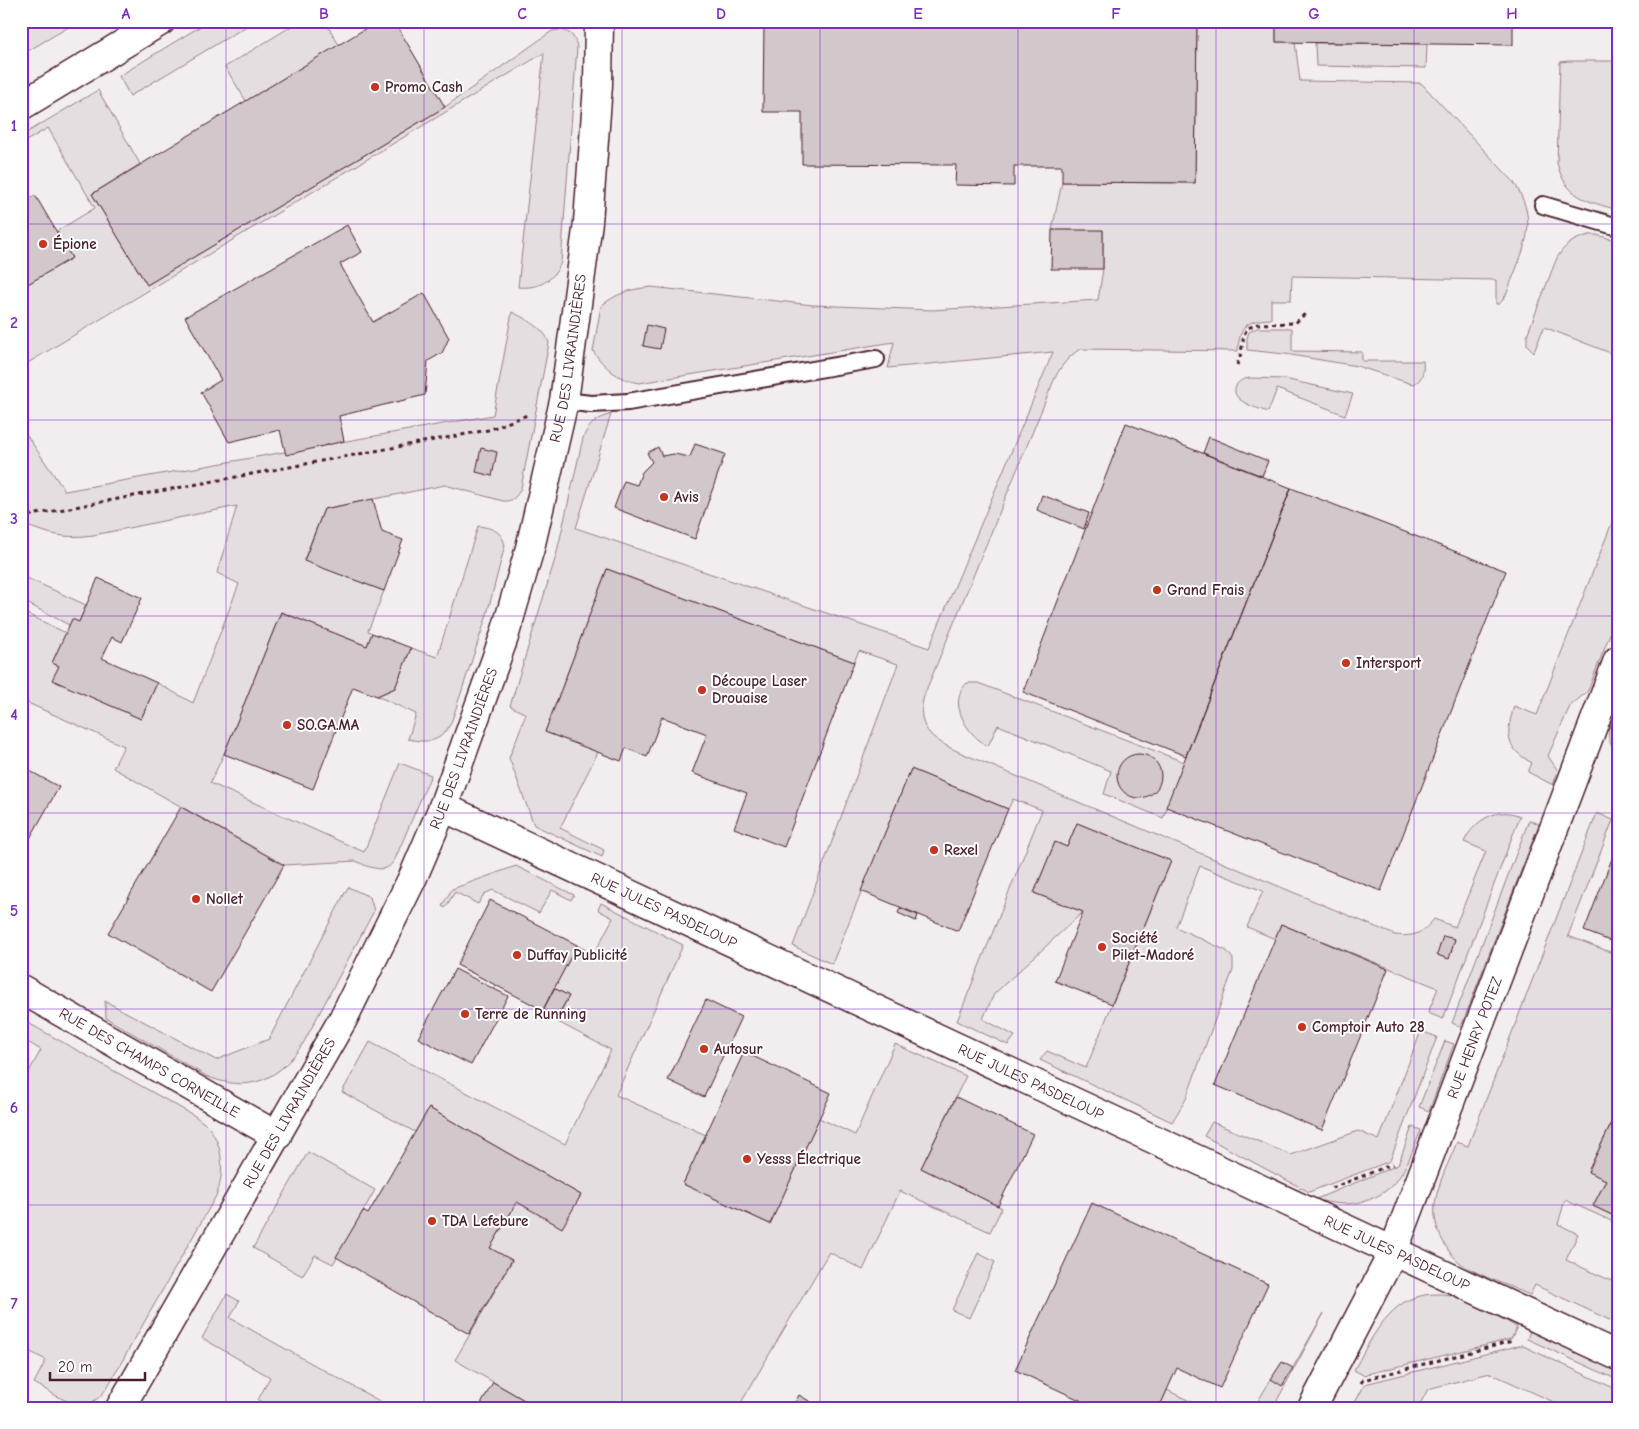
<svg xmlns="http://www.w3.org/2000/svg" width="1639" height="1429" viewBox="0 0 1639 1429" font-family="'Comic Neue',sans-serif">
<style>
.built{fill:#f2eeef}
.green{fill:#e5dee0;stroke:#987e86}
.building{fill:#d2c7cb;stroke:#4a1f2b}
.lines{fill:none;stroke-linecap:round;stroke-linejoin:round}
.lane-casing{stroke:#4a1f2b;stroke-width:20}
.street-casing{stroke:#4a1f2b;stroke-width:31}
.secondary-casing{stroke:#4a1f2b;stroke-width:31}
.path{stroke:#4a1f2b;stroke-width:3;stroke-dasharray:4 4;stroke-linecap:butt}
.lane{stroke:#fff;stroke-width:16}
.street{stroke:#fff;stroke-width:28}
.secondary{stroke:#fff;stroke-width:28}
.grid{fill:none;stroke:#7b2cbf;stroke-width:1;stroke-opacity:0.55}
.poi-dot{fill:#c8321e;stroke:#fff;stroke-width:2}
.labels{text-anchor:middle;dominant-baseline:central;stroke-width:4;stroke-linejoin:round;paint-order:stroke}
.poi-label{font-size:15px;font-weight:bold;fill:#4a1f2b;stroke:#fff;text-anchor:start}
.street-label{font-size:15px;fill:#4a1f2b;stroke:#fff}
.neatline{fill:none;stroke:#7b2cbf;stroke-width:2}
.grid-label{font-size:16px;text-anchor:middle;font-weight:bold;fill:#7b2cbf}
</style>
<rect width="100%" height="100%" fill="#fff"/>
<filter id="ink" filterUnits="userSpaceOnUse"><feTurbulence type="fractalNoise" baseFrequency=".02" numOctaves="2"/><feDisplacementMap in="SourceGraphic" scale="10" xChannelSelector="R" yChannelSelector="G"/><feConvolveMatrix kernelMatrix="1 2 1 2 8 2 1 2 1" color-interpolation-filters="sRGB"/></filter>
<g filter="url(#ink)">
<path class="built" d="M79,21H1618V1408H21V55Z"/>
<path class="green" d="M21,21H79L21,55Z
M209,21H255L130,96L119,76Z
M300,21H325L339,45L246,101L225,67Z
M1197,21H1276V42H1295L1300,81L1421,83L1513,181C1537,218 1528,239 1513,277C1509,285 1507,298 1499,304H1496V280L1292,276L1291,300H1271V319C1247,320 1239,326 1238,351L1080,349C1068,357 1060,367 1054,380L925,693C914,727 931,739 959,752L1395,935C1414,937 1422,934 1434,919L1455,927L1486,851L1464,842C1474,820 1498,806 1520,816L1443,1019L1428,1013L1438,988L1281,924L1275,939L1247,927L1263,891L1200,866L1176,927L1227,951L1233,959V970L1186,1099L1172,1122L1040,1060L1047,1051L1086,1068L1171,861L1077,823L1067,847L1055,842L1034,893L1083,912L994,994L983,1019L1015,1036L1008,1045L957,1021L1042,810L1013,799L1008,809L911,769L832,964L793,946L898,664L859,651L854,662L607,569L545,732L598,752L560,828L604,850L602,857L534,825L509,758L526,714L510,706L556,556L583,438C589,424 596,419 611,414L576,528L929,648L1053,352L888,368L894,342L639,383C618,380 605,368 593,351L601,306C617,293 631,289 651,287L813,305L932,310L1098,300L1103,269V231L1052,230L1062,182L1195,183Z
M559,30C570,31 575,36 577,47L561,262C554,281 538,289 518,287L544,53L21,367V288L72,258L57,231L95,208L48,128L21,144V136L98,90L140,164L92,194L147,285L445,107L552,31Z
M1315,43L1427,44L1426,68L1316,66Z
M1568,61H1618V210C1587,201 1566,198 1557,163L1560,62Z
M1589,235H1597L1618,241V356L1544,327L1534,352L1527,345V335L1556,260C1563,246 1573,239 1589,235Z
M512,312C526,319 545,328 549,343L521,488C517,496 513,502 503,501L445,485L324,509L304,560L384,591L368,631L372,633L367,646L281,612L224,754L210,783L364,852L400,763L431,775L395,859C393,862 390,867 386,868C377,871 363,865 356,861L284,865L113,768L124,746L21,700V611L66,633L52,663L59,666L53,680L141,719L157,683L193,703L239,584L217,573L237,506L94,535C63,539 53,535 24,525L21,495V427L65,491L493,415Z
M1257,328H1292V351L1362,352V361H1423C1424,370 1423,382 1412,384L1357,366L1285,354L1247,350V338L1249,332Z
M1250,378L1284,379L1353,394L1345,415L1277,389L1268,412C1257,408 1229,401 1236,386C1239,380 1244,379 1250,378Z
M1618,507V613L1588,691L1570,706L1548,756L1558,771L1553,785L1528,772L1532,763C1504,747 1506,734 1514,706L1537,715Z
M478,526C492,528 501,530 505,545L486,618L451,723C440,743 429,743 408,739L416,714L377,696L395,688L411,648L437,657Z
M27,578L86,605L79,622L69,625L21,600V589Z
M967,683H978L1184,762L1163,818L1104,794L1111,771L998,725L988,746C968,736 946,702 967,683Z
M1618,705V752C1600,739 1612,721 1618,705Z
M1597,813L1613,820L1568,936L1618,955V1110L1588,1171L1606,1180L1593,1206L1618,1218V1224L1565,1200L1558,1224L1578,1234L1566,1260L1618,1284V1324L1535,1285L1530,1295C1509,1286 1486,1278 1466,1267C1446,1254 1432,1227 1435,1204C1438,1182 1449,1162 1457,1142L1468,1146Z
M1529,820L1539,824L1461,1027L1452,1023Z
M516,866L574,895L571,900L552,890L539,913L493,890L484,894L478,904L455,892L445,908L442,906L452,889Z
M348,887L370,897L374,911L304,1042C279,1080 250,1094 206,1076L106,1018L105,1001L216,1060L269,1039Z
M601,903L683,945L616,1095L706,1135L683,1184L770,1224L819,1118L855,1135L895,1044L966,1076L921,1168L1002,1208L990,1232L900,1191L863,1270L829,1252L738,1408H538L455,1360L512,1261L490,1248L517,1202L581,1195L429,1108L415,1132L342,1092L370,1042L565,1144L611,1050L556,1021L569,996L554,988L577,945L594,954L613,918L598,910Z
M21,1019L195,1116C201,1121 208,1125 212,1132C224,1150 224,1177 216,1196L108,1386C87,1421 60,1397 34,1383L46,1360L21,1347V1086L41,1050L21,1038Z
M1421,1031L1437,1037L1390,1161L1309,1192L1204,1136L1212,1122L1291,1155L1358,1131L1379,1140Z
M1445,1041L1454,1044L1429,1111L1419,1107Z
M1412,1127L1421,1130C1415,1144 1410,1159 1402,1173C1383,1203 1348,1210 1316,1199L1398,1165Z
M308,1152L375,1190L333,1264L315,1255L302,1276L253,1248Z
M978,1253L995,1262L969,1318L952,1310Z
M227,1294L239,1301L230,1318L392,1408H272L258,1400L270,1377L202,1338Z
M1443,1294C1469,1297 1494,1315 1517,1327L1511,1339L1363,1375L1354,1370C1368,1344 1388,1302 1420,1296C1427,1294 1435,1294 1443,1294Z
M1324,1313L1273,1408H1254L1271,1379L1283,1385Z
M1530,1331L1618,1372V1380L1527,1339Z
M1521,1345L1618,1390V1408H1567L1490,1373L1428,1389L1418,1408H1352L1365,1384Z
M1167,1390L1204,1408H1159Z"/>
<path class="building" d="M378,21H394L445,107L147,285L92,194Z
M764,21H1197L1195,183L1062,182V166H1014V186L955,185L956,165L802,164V112H763Z
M1276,21H1513V45L1276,42Z
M35,195L72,258L21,288V204Z
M347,225L362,252L340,264L373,322L424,293L449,338L442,353L428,361L425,395L339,416L344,441L286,455L280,430L229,442L201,392L221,380L185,317Z
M1052,230H1103V269H1051Z
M647,325L664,329L660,349L643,346Z
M1126,423L1291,488L1186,756L1023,692Z
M1209,437L1268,461L1262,476L1203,453Z
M695,444L725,454L695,539L614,508L624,481L637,485L642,472L652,462L647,453L658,447L662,456L674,454L690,457Z
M481,448L497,452L492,476L476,472Z
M1291,488L1506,571L1381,891L1166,807Z
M1042,495L1089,513L1084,529L1037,510Z
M373,499L382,532L403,540L384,591L304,561L324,509Z
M607,569L854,662L784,847L734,828L747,793L692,773L707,734L662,717L647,757L626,748L621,761L545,732Z
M98,578L142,598L122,642L112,637L102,658L157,683L141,719L52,680L59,666L52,663L72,619L79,622Z
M281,612L367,646L372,633L411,648L395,688L377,696L353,687L313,789L224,754Z
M1117 776a22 22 0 1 1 44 0a22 22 0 1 1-44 0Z
M21,766L59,787L21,854Z
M911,769L1008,809L958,931L861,891Z
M181,807L284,865L211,992L108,933Z
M1077,823L1171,861L1112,1004L1055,981L1083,912L1034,893L1055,842L1067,847Z
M1618,843V944L1584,931Z
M490,900L577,945L543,1010L457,965Z
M900,908L918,915L916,921L898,913Z
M1281,924L1388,969L1322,1130L1215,1085Z
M1443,936L1455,939L1449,959L1437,955Z
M455,969L508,996L471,1065L418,1038Z
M554,988L569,996L557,1017L543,1010Z
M706,1000L741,1017L704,1097L668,1080Z
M744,1052L831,1093L770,1224L683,1184Z
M956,1097L1033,1134L998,1206L921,1168Z
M429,1108L581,1195L562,1228L517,1202L490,1248L512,1260L469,1334L336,1257L363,1211L368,1214Z
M1618,1110V1218L1593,1206L1606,1180L1588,1172Z
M1092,1203L1268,1284L1220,1388L1177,1368L1159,1408H1097L1015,1370Z
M1282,1362L1293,1368L1282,1386L1271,1379Z
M493,1382L538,1408H479Z
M799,1395L821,1408H792Z"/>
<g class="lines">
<defs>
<path id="lane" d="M1543,205L1618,227
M564,401L591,404L628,402L876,359"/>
<g id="street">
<path id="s1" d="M443,807L1393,1251"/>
<path id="s2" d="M21,989L277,1136"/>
<path id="s3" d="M120,1408L343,1019L413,877L443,807L504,637L530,548L564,401L588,222L598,85L599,21"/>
</g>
<g id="secondary">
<path d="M21,106L161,21"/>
<path d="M1393,1251L1618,1356"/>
<path id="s4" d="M1312,1408L1386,1266L1399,1236L1618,660"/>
</g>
</defs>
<use href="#lane" class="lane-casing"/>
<use href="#street" class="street-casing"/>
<use href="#secondary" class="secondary-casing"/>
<path class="path" d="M1237,365L1241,353L1244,334L1248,328L1257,324L1295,323L1305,314
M21,517L488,430L530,414
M1332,1188L1393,1164
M1361,1383L1363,1380L1513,1341"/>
<use href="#lane" class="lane"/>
<use href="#street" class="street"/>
<use href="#secondary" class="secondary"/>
</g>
</g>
<path class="grid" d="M226,21V1408M424,21V1408M622,21V1408M820,21V1408M1018,21V1408M1216,21V1408M1414,21V1408M21,224H1618M21,420H1618M21,616H1618M21,813H1618M21,1009H1618M21,1205H1618"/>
<g class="poi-dot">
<circle cx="375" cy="87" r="5"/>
<circle cx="43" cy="244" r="5"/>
<circle cx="664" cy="497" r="5"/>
<circle cx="1157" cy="590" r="5"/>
<circle cx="1346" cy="663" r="5"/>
<circle cx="702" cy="690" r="5"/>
<circle cx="287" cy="725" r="5"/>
<circle cx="934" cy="850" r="5"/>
<circle cx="196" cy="899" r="5"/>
<circle cx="1102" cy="947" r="5"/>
<circle cx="517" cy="955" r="5"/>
<circle cx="465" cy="1014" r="5"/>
<circle cx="1302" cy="1027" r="5"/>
<circle cx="704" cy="1049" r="5"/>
<circle cx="747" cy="1159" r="5"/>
<circle cx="432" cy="1221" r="5"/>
</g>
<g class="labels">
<g class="poi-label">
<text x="385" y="87">Promo Cash</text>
<text x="53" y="244">Épione</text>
<text x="674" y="497">Avis</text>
<text x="1167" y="590">Grand Frais</text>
<text x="1356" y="663">Intersport</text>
<text x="712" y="681">Découpe Laser<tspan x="712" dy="17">Drouaise</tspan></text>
<text x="297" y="725">SO.GA.MA</text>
<text x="944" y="850">Rexel</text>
<text x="206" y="899">Nollet</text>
<text x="1112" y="938">Société<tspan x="1112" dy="17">Pilet-Madoré</tspan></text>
<text x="527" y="955">Duffay Publicité</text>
<text x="475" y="1014">Terre de Running</text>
<text x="1312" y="1027">Comptoir Auto 28</text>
<text x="714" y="1049">Autosur</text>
<text x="757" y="1159">Yesss Électrique</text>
<text x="442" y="1221">TDA Lefebure</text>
</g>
<g class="street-label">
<text stroke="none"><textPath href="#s3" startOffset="1150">RUE DES LIVRAINDIÈRES</textPath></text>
<text stroke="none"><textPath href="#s3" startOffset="745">RUE DES LIVRAINDIÈRES</textPath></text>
<text stroke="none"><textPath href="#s1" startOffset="244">RUE JULES PASDELOUP</textPath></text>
<text stroke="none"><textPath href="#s4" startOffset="405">RUE HENRY POTEZ</textPath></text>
<text stroke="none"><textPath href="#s2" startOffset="148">RUE DES CHAMPS CORNEILLE</textPath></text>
<text stroke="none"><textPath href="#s1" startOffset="649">RUE JULES PASDELOUP</textPath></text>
<text stroke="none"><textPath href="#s3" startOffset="340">RUE DES LIVRAINDIÈRES</textPath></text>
<text transform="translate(1397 1253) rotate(25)">RUE JULES PASDELOUP</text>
</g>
</g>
<rect width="1639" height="1429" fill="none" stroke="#fff" stroke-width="55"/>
<path d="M50 1372v8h95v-8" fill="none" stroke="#4a1f2b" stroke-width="2.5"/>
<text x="58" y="1372" font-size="15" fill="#4a1f2b" stroke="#ffffff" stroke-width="4" paint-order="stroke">20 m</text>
<rect x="28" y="28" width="1584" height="1374" class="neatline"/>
<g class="grid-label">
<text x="126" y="19">A</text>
<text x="324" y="19">B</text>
<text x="522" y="19">C</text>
<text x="721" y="19">D</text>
<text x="918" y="19">E</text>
<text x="1116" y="19">F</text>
<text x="1314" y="19">G</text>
<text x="1512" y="19">H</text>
<text x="14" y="131">1</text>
<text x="14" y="328">2</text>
<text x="14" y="524">3</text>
<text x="14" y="720">4</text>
<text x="14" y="916">5</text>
<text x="14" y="1113">6</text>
<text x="14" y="1309">7</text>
</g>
</svg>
